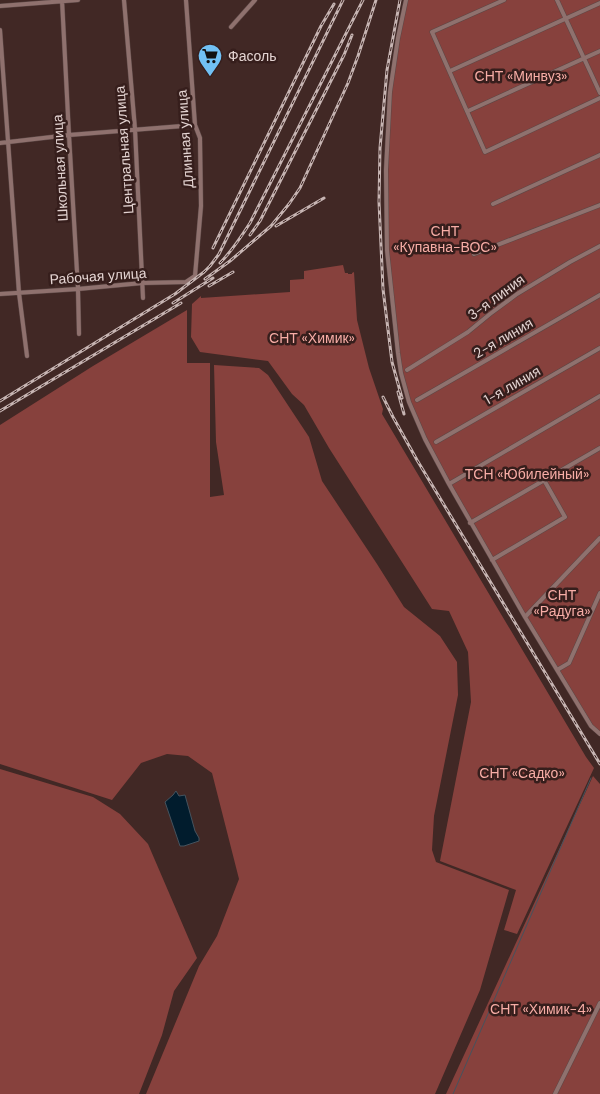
<svg xmlns="http://www.w3.org/2000/svg" width="600" height="1094" viewBox="0 0 600 1094" font-family="'DM Sans',sans-serif">
<style>
.green{fill:#87413d}
.water{fill:#011c2d;stroke:#45535e}
.lines{fill:none;stroke-linecap:round;stroke-linejoin:round}
.stream{stroke:#45535e;stroke-width:1}
.street-casing{stroke:#5b4745;stroke-width:5}
.street{stroke:#8f716e;stroke-width:4}
.rail-casing{stroke:#c7b5b3;stroke-width:3}
.rail{stroke:#361e1c;stroke-width:1;stroke-dasharray:4;stroke-linecap:butt}
.labels{text-anchor:middle;dominant-baseline:central;stroke-width:5;stroke-linejoin:round;paint-order:stroke}
.poi-label{font-size:14px;fill:#e4d4d2;stroke:#361e1c;text-anchor:start}
.park-label{font-size:14px;fill:#f8ada6;stroke:#361e1c}
.street-label{font-size:14px;fill:#e4d4d2;stroke:#361e1c}
</style>
<rect width="100%" height="100%" fill="#412825"/>
<path class="green" d="M406,0H600V734L591,726L451,490L409,402L401,373L387,250L386,170L390,92Z
M343,265L345,273H348V274H352V273L354,272L357,320L369,368L383,409L382,414L586,757L594,768L517,934L504,930L516,890L440,861L471,702L468,652L449,611L432,609L329,448L304,405L292,394L268,361L200,352L191,337L192,304L201,296V298L290,292V280L304,279V271Z
M187,310V363H210V497L224,495L216,442L214,365L259,368L268,375L309,437L322,481L377,564L404,607L440,636L457,662L458,695L434,816L432,850L436,862L509,890L480,990L435,1094H146L199,966L217,936L239,879L212,773L188,756L167,754L141,763L112,800L0,764V425L93,366Z
M0,769L93,797L120,814L148,844L197,958L174,991L162,1035L139,1094H0Z
M593,776L600,784V1094H446Z"/>
<path class="water" d="M176,791L179,796L185,795L195,831L199,838V841L184,846H180L165,802L173,795Z"/>
<g class="lines">
<path class="stream" d="M453,1094L591,778"/>
<defs>
<path id="street" d="M62,0L69,135L78,289L79,334
M124,0L135,129L143,298
M406,0L398,38L390,92L386,170L387,250L398,353L401,373L409,402L425,439L449,484L525,617L591,726L600,734
M504,0L432,32L485,152L600,98
M557,0L600,93
M0,6L78,0
M231,27L255,0
M0,30L19,293L27,356
M450,71L600,3
M468,111L600,51
M0,143L69,135L195,125
M493,204L600,155
M474,254L600,205
M0,294L78,289L142,283L186,282L195,276L201,206L200,138L195,125L186,0
M407,370L468,332L490,314L517,294L570,262L600,246
M417,400L600,295
M436,442L600,348
M449,484L600,396
M470,523L600,448
M492,560L565,517L544,480
M525,617L600,538
M557,670L569,663L600,593
M555,1094L600,1003"/>
</defs>
<use href="#street" class="street-casing"/>
<use href="#street" class="street"/>
<defs>
<path id="rail" d="M400,0L387,70L380,148L379,202L383,289L392,362L402,398
M276,226L324,198
M250,235L260,221L344,55L352,35
M213,248L321,26L334,4
M220,263C232,251 241,237 250,223L363,0
M205,279L230,261L271,226L289,204L300,188L348,83L358,56L376,0
M209,286L233,272
M173,303L213,278
M398,392L404,414
M383,397L393,417L417,460L600,764
M0,401L175,294L204,272L210,266L219,254L343,0
M0,411L181,303"/>
</defs>
<use href="#rail" class="rail-casing"/>
<use href="#rail" class="rail"/>
</g>
<defs>
<symbol id="supermarket-pin" viewBox="-11 -11 22 30"><path d="M0 17L-7.5 6A9.5 9.5 0 1 1 7.5 6Z" fill="#71c1f5" stroke="#361e1c"/><path d="M-6-5.5h2.5l.6 2H6L4.5 2H-2.5L-4.4-4H-6ZM-1.5 3.2a1.3 1.3 0 1 0 .1 0ZM3 3.2a1.3 1.3 0 1 0 .1 0Z" fill="#111"/></symbol>
</defs>
<g fill-rule="evenodd">
<use href="#supermarket-pin" x="196" y="42" width="28" height="38"/>
</g>
<g class="labels">
<g class="poi-label">
<text x="228" y="56">Фасоль</text>
</g>
<g class="park-label">
<text x="521" y="76">СНТ «Минвуз»</text>
<text x="445" y="231">СНТ<tspan x="445" dy="16">«Купавна-ВОС»</tspan></text>
<text x="312" y="338">СНТ «Химик»</text>
<text x="527" y="474">ТСН «Юбилейный»</text>
<text x="562" y="595">СНТ<tspan x="562" dy="16">«Радуга»</tspan></text>
<text x="522" y="773">СНТ «Садко»</text>
<text x="541" y="1009">СНТ «Химик-4»</text>
</g>
<g class="street-label">
<text transform="translate(185 139) rotate(-94)">Длинная улица</text>
<text transform="translate(124 150) rotate(-94)">Центральная улица</text>
<text transform="translate(60 168) rotate(-93)">Школьная улица</text>
<text transform="translate(98 276) rotate(-4)">Рабочая улица</text>
<text transform="translate(496 297) rotate(-36)">3-я линия</text>
<text transform="translate(503 338) rotate(-30)">2-я линия</text>
<text transform="translate(512 385) rotate(-30)">1-я линия</text>
</g>
</g>
</svg>
